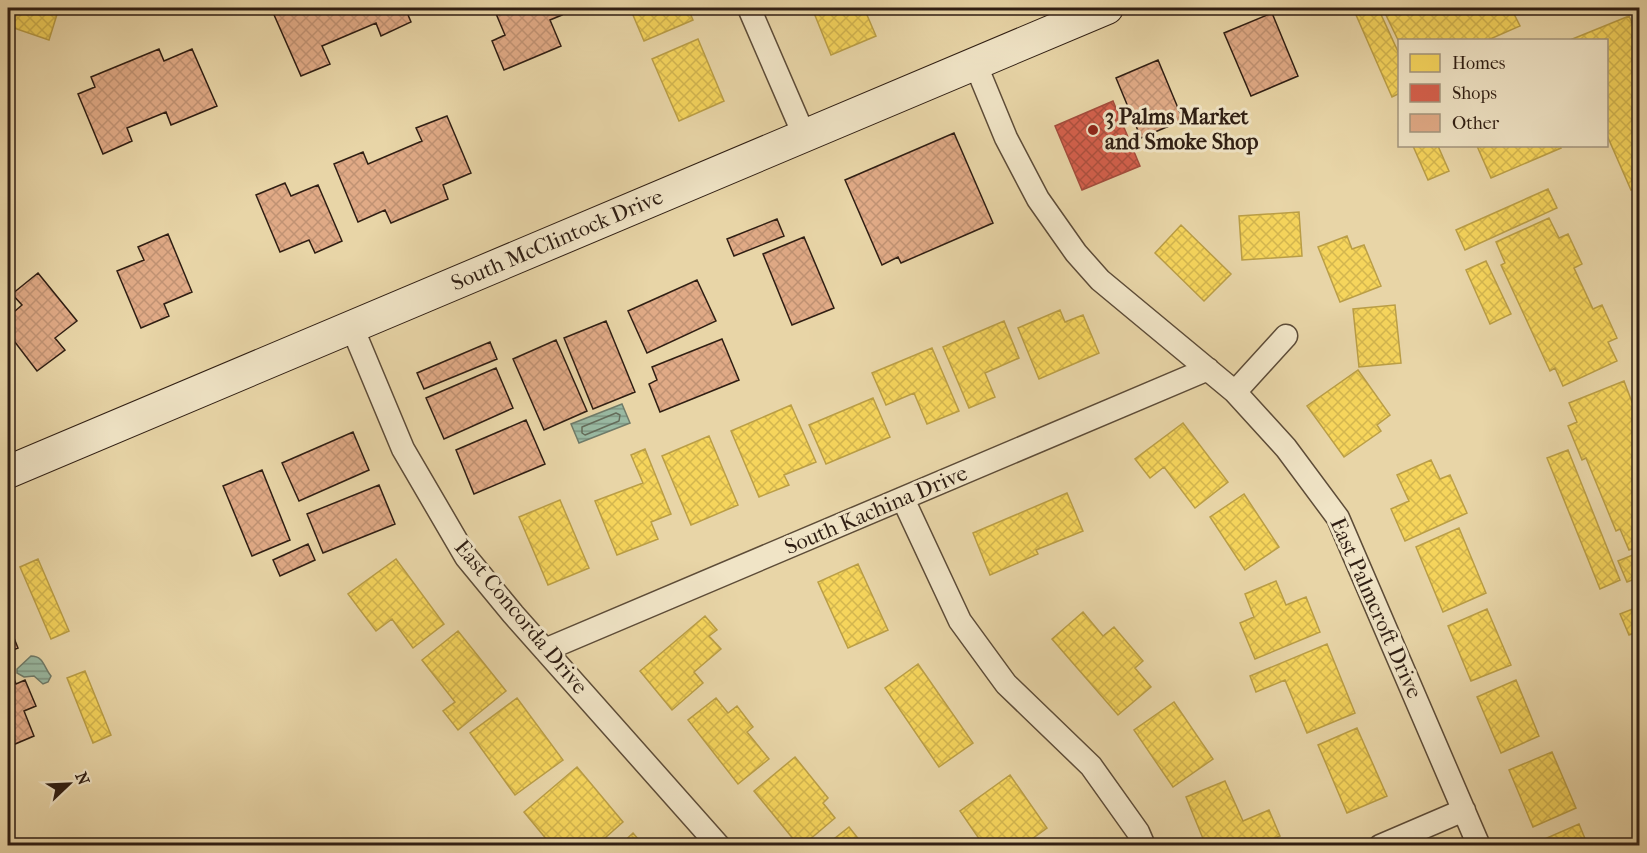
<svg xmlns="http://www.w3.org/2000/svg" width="1647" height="853" viewBox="0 0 1647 853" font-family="'IM FELL French Canon',serif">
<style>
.water{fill:url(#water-rules);stroke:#6f7b69;stroke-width:1.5}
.homes{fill:url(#homes-cross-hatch);stroke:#ba9e46;stroke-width:1.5}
.shops{fill:url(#shops-cross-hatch);stroke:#a44c3c;stroke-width:1.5}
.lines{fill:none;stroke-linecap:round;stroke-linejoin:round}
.shore{stroke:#646c5a;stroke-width:1.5}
.building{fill:url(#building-cross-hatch);stroke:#2f1e13;stroke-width:1.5}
.minor-casing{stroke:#5d4c38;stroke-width:25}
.secondary-casing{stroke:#2f1e13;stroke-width:34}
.minor{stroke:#f0e4c6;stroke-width:22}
.secondary{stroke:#f0e4c6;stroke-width:32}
.poi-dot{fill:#8f2418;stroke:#f0e4c6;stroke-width:2}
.labels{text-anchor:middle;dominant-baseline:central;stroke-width:6;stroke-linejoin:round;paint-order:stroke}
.poi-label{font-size:22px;font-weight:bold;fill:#2f1e13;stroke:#f0e4c6;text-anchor:start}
.street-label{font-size:22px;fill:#2f1e13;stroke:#f0e4c6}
</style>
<defs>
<pattern id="water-rules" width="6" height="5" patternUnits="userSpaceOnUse" patternTransform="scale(1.5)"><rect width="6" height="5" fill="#99b9a2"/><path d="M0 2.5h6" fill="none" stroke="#7d9683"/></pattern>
<pattern id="homes-cross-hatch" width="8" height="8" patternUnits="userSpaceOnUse" patternTransform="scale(1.5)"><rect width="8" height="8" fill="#f6d55c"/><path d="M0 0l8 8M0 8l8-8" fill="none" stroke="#d3b64f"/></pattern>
<pattern id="shops-cross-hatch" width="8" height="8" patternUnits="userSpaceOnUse" patternTransform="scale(1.5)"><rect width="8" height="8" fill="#d6604d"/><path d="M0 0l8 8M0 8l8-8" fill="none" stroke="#ae4f3f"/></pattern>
<pattern id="building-cross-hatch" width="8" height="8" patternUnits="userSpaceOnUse" patternTransform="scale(1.5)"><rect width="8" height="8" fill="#e0aa86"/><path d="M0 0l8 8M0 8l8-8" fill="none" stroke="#c09273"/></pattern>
</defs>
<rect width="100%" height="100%" fill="#e8d5a7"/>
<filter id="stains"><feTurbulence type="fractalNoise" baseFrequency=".00333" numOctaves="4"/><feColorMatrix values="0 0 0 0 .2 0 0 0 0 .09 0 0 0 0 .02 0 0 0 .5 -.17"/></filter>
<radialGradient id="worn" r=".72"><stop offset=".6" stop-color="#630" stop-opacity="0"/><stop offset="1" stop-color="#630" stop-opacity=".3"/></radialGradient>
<path class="water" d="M622,404L630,423L579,443L571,424Z
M31,656C44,656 44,668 51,676L48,682L43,684L34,676L24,677L17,673V669Z"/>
<path class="homes" d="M8,8H59L49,40L8,26Z
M630,8H688L693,20L644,41Z
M812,8H864L876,36L831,55Z
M1353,8H1378L1400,56V93L1392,97Z
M1387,8H1511L1520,26L1488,40H1400V44L1383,9Z
M1629,16L1640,41V187L1631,190L1606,133V40H1570Z
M698,39L724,101L679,121L652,59Z
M1413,146H1438L1449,171L1428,180Z
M1477,146H1560L1561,148L1491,178Z
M1548,189L1557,208L1465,250L1456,230Z
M1299,212L1302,256L1242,260L1239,216Z
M1549,218L1559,238L1568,234L1582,264L1574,268L1593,309L1602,305L1617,338L1608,342L1617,361L1563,386L1555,368L1550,371L1501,265L1505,263L1496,242Z
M1181,225L1231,274L1204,301L1155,253Z
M1347,236L1352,249L1364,245L1381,286L1340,302L1318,247Z
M1486,261L1511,314L1490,324L1466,270Z
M1395,305L1401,363L1359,367L1353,309Z
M1060,310L1065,322L1083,315L1099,353L1039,379L1018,328Z
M1004,321L1019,358L985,373L995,397L969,408L943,347Z
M932,348L959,411L927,424L914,393L886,405L872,373Z
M1358,370L1390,415L1377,425L1381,431L1344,457L1307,406Z
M1624,381L1632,402L1640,399V546L1629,550L1620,529L1616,531L1586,458L1582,460L1568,426L1577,422L1569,403Z
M873,398L890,437L826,464L809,425Z
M791,405L816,462L784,475L789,485L759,497L731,431Z
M1183,423L1228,482L1195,508L1164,467L1150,478L1135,459Z
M709,436L738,505L691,525L662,456Z
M645,449L671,514L651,522L658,539L617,555L595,501L643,483L631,455Z
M1568,450L1620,580L1600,589L1547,458Z
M1431,460L1440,479L1450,475L1467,513L1405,541L1391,509L1409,501L1397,475Z
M1067,493L1083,531L1036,550L1038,554L990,575L973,533Z
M1244,494L1279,547L1245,570L1210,517Z
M560,500L589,568L548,585L519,517Z
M1459,528L1486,593L1443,612L1416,547Z
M1640,552V577L1627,582L1618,561Z
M38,559L69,631L51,639L20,567Z
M396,559L444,624L413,648L392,619L376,631L348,594Z
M858,564L888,630L848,648L818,582Z
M1276,581L1286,605L1306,597L1320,632L1255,659L1240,623L1254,617L1245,594Z
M1640,606V631L1629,635L1620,614Z
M1487,609L1511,665L1471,681L1448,626Z
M1083,612L1103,636L1114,627L1143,661L1135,668L1151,687L1118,715L1052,639Z
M705,616L717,630L709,636L721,649L694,672L703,683L672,710L640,671Z
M458,631L506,691L458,730L443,711L455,702L422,660Z
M1327,644L1355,713L1307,733L1285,680L1256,692L1250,676Z
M918,664L973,743L939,767L885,688Z
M85,671L111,735L93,743L67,678Z
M1516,680L1539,736L1501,753L1477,697Z
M517,698L563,760L515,795L470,733Z
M716,698L728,713L737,706L753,727L747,732L769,759L738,784L688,720Z
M1174,702L1213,759L1173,787L1134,730Z
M1357,728L1387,796L1347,813L1318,745Z
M1552,752L1576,808L1533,827L1509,770Z
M795,757L828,798L823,803L835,818L802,846H799L754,791Z
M577,767L623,822L596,846H574L569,840L563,846H552L524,812Z
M1010,775L1047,828L1022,846H972L980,840L960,811Z
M1225,781L1243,821L1269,810L1280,836L1257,846H1206L1186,797Z
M1579,824L1588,846H1545L1542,840Z
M849,827L864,846H825Z
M633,833L644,846H619Z"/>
<path class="shops" d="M1113,101L1140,166L1082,190L1055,126Z"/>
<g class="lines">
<path class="shore" d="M616,413L620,415L619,421L585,435L582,433V427Z"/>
</g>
<path class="building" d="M271,8H405L411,22L381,36L376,23L322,46L330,64L301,76Z
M497,8H559L562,15L550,20L561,46L504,70L492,41L505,35L494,9Z
M1272,13L1298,76L1251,96L1224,33Z
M159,49L164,61L192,49L217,106L171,125L166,112L127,128L132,141L103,154L78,94L95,87L91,77Z
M1158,60L1183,120L1141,138L1116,78Z
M447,116L471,173L443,185L448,199L391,223L385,210L358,222L334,164L363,152L368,164L422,141L416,128Z
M954,133L993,223L901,263L898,257L882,265L845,180Z
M285,183L291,196L318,185L342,241L315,253L309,240L280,252L256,195Z
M777,219L784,236L734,256L727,239Z
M168,234L192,292L164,304L169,316L141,328L117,271L144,260L138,247Z
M804,237L834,308L792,325L763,254Z
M38,273L77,321L55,338L65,350L37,371L8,333V317L22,305L12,294Z
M697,280L716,321L647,353L628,311Z
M606,321L635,392L593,409L564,338Z
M722,339L739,380L660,412L649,384L657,380L652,367Z
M556,340L587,411L544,430L513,359Z
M490,342L497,359L424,389L417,373Z
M496,368L513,408L444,439L426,398Z
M526,420L545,464L474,494L456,450Z
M353,432L369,470L299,501L282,463Z
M262,470L290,540L252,556L223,486Z
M379,485L395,524L323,553L307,514Z
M308,544L315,560L280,576L273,560Z
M8,623L18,648L8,652Z
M8,663L16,684L25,680L36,706L24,711L34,736L8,747Z"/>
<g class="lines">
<defs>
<path id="minor" d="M749,8L804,135
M975,63L1006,138L1038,199L1076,253L1100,280L1235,392L1286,448L1338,518L1479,846
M352,327L403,449L466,557L513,614L719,846
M1235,392L1286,336
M903,499L960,621L1006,684L1091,766L1138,832L1144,846
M545,650L1208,369
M1380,846L1464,810"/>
<path id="secondary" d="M8,472L1107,8"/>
</defs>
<use href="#minor" class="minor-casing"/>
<use href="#secondary" class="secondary-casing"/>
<use href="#minor" class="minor"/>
<use href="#secondary" class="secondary"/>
</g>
<circle class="poi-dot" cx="1093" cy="130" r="6"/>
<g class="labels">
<g class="poi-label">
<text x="1105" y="117">3 Palms Market<tspan x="1105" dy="25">and Smoke Shop</tspan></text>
</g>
<g class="street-label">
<text transform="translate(557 240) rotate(-23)">South McClintock Drive</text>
<text transform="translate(876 510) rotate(-23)">South Kachina Drive</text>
<text transform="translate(1376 608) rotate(66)">East Palmcroft Drive</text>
<text transform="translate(521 617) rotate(50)">East Concorda Drive</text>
</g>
</g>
<rect width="1647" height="853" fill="none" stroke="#e8d5a7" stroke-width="30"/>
<rect x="9" y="9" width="1629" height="835" fill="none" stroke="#2f1e13" stroke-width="3"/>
<rect x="15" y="15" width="1617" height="823" fill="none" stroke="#2f1e13" stroke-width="1.5"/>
<rect x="1398" y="39" width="210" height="108" fill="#f0e4c6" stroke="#a3957e" stroke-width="1.5"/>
<rect x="1410" y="54" width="30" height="18" fill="#f6d55c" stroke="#a3957e" stroke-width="1.5"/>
<text x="1452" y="69" font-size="18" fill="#2f1e13">Homes</text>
<rect x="1410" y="84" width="30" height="18" fill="#d6604d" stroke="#a3957e" stroke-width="1.5"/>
<text x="1452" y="99" font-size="18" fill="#2f1e13">Shops</text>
<rect x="1410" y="114" width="30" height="18" fill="#e0aa86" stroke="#a3957e" stroke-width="1.5"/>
<text x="1452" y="129" font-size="18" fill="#2f1e13">Other</text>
<g transform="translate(69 784) rotate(67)" stroke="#f0e4c6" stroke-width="4.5" paint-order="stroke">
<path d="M0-4.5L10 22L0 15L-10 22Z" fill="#2f1e13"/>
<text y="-9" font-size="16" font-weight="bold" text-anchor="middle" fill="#2f1e13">N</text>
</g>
<rect width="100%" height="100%" filter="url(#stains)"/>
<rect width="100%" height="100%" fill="url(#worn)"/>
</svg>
